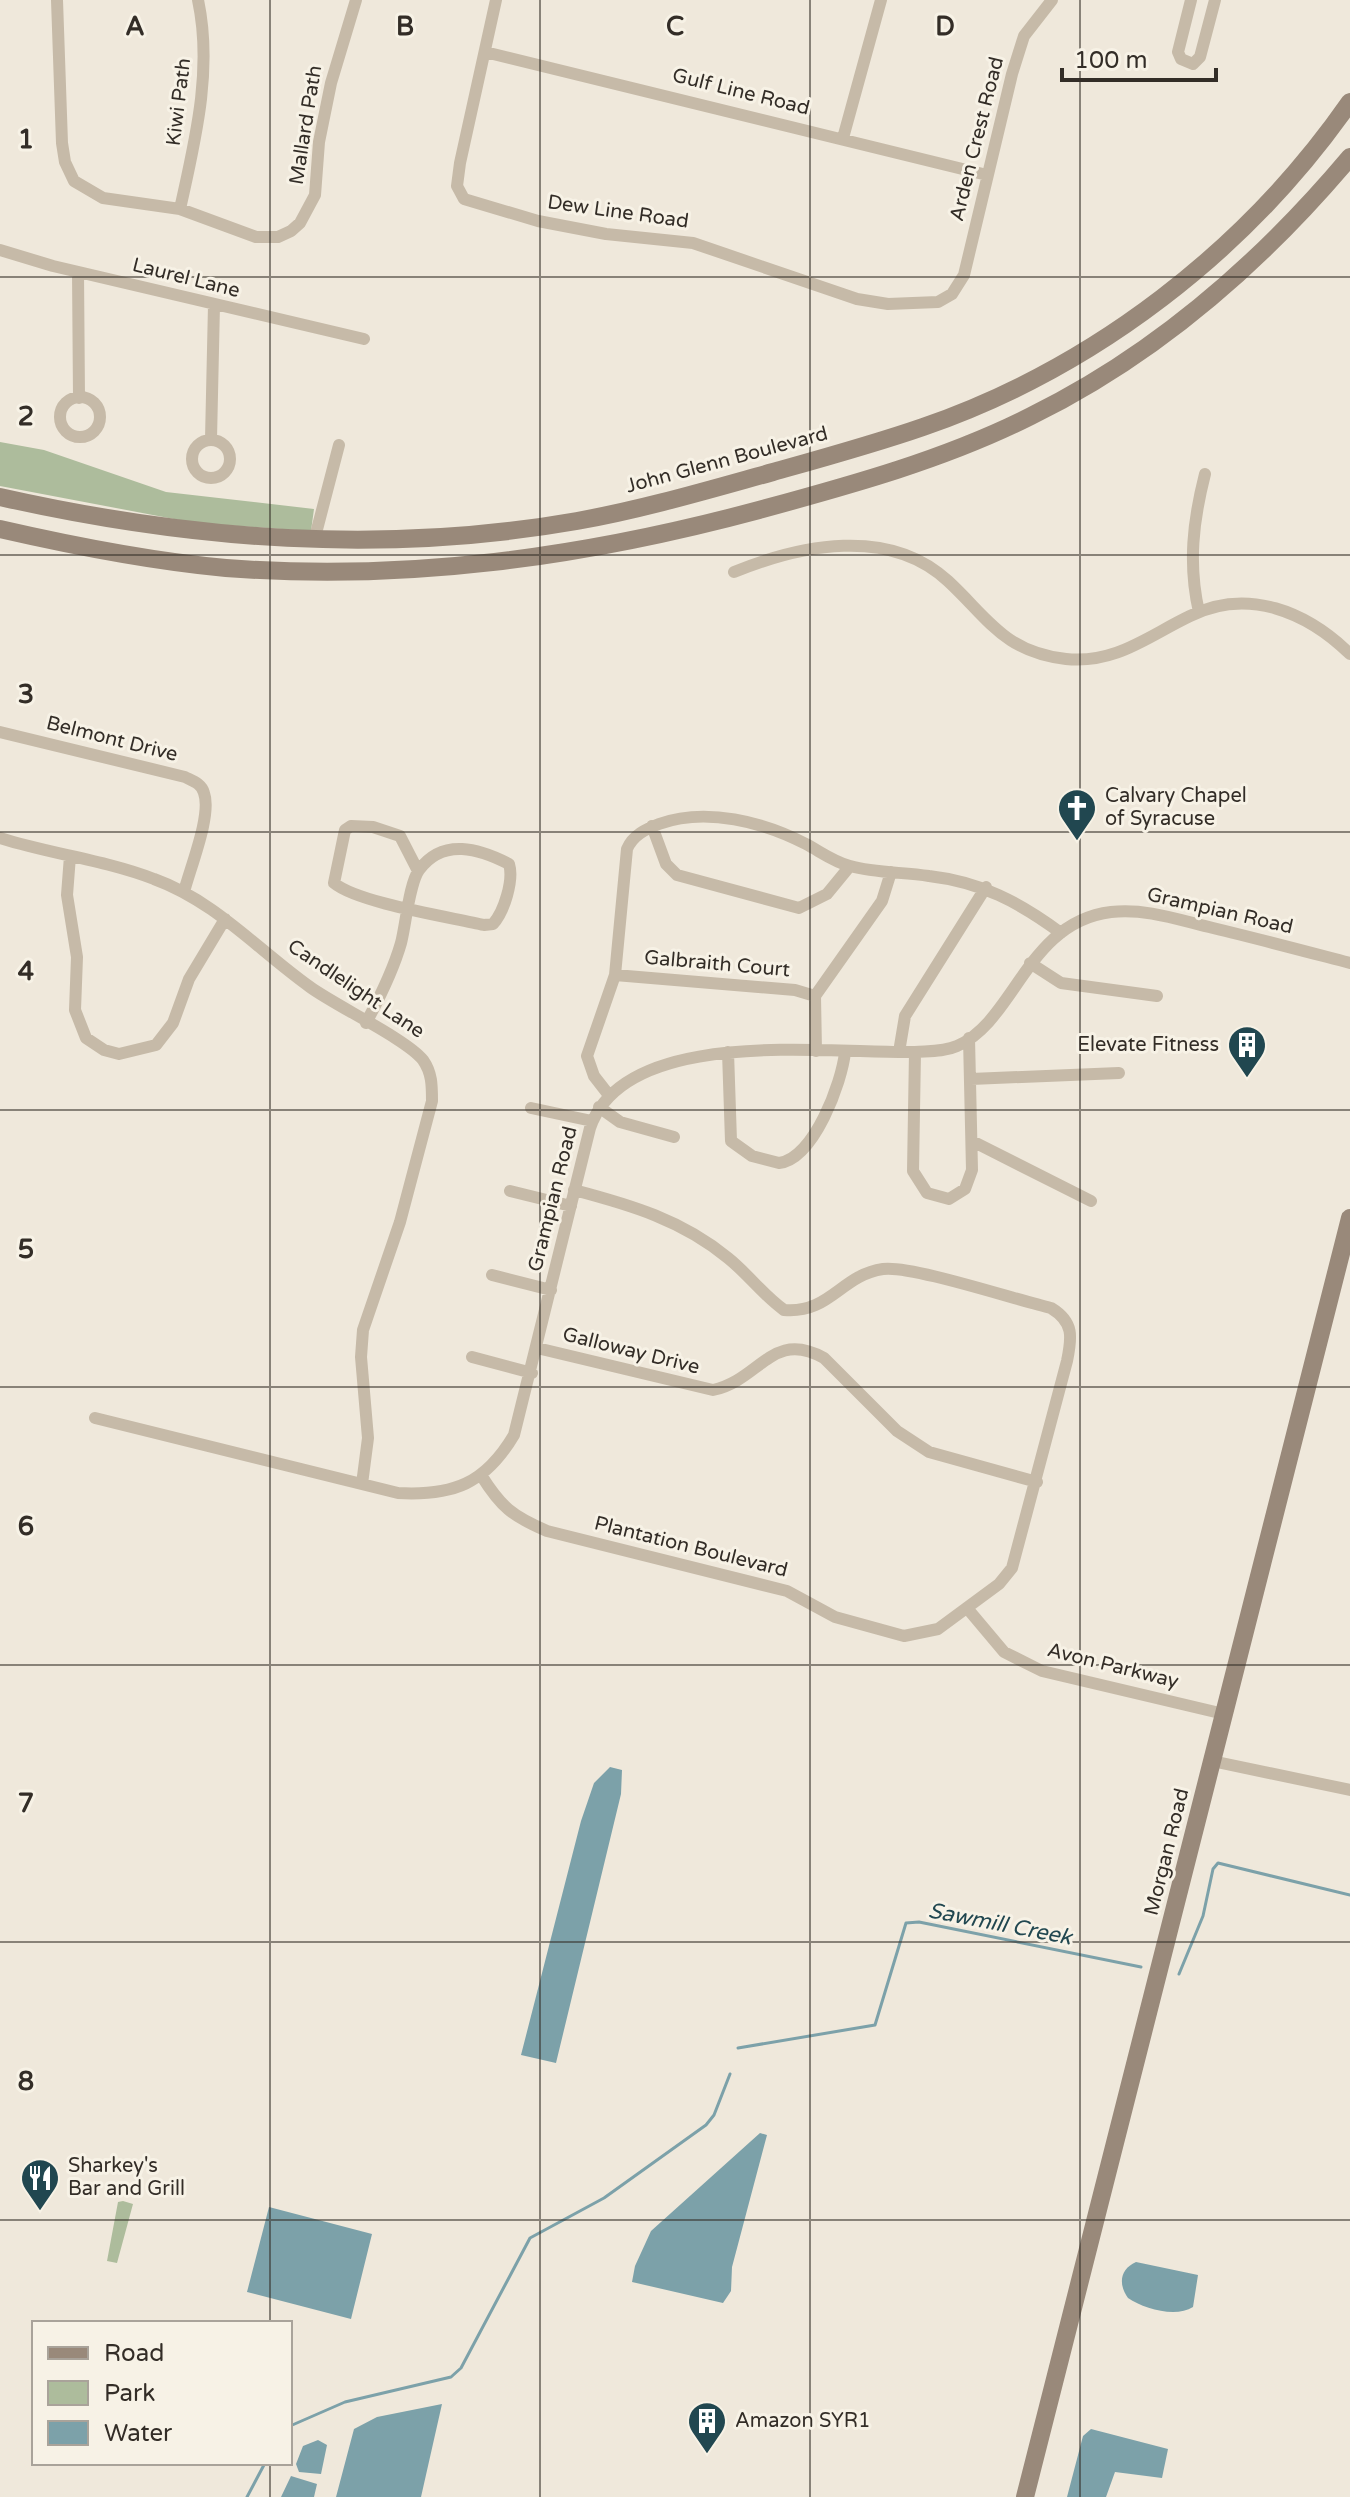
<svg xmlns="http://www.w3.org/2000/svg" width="1350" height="2497" viewBox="0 0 1350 2497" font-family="'Varela Round',sans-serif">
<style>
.green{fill:#adbc9c}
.water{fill:#7ca1a9}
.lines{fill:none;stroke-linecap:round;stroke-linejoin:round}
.stream{stroke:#7ca1a9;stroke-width:3}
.street{stroke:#c6baa8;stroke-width:12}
.secondary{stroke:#99897a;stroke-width:18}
.grid{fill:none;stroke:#332d27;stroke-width:2;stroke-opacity:0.55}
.labels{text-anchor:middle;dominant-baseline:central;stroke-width:6;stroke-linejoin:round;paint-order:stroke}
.street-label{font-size:20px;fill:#332d27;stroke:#f7f2e6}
.poi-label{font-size:20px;fill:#332d27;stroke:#f7f2e6;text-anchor:start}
.water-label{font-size:22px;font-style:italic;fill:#214750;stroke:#f7f2e6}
.grid-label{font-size:26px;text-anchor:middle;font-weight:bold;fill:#332d27;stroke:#f7f2e6;stroke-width:6;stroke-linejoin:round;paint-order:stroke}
</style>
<rect width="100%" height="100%" fill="#efe8db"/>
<path class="green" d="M0,442L44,450L166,492L314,509L311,531L195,523L0,486Z
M123,2201L133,2204L117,2263L107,2261L118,2202Z"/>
<path class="water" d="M610,1767L622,1770L621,1794L556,2063L521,2055L581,1821L594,1783Z
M760,2133L767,2135L732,2267L731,2291L723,2303L632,2282L635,2266L651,2231Z
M269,2207L372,2234L351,2319L247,2292Z
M1136,2262L1198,2275L1193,2307C1176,2318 1144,2309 1128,2298C1118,2284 1120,2269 1136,2262Z
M442,2404L421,2497H336L354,2429L377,2417Z
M1091,2429L1168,2449L1162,2478L1115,2472L1106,2497H1067L1083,2436Z
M318,2440L327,2445L321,2474L299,2472L296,2464L303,2446Z
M291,2476L317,2484L314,2497H281Z"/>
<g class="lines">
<path class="stream" d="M1179,1974L1203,1916L1213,1869L1218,1863L1350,1895
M738,2048L875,2025L906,1923L919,1922L1141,1967
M290,2426L345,2402L451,2377L461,2368L530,2238L604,2198L706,2125L714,2115L730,2074
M247,2497L265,2463"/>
<path class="street" d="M57,0L62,143L65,162L74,181L103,198L180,209L256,237H278L291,231L300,223L315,195L319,142L331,83L356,0
M496,0L460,163L457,186L464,199L538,221L606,234L693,243L857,299L888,304L938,302L952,294L964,275L1012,74L1024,36L1052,0
M1191,0L1178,52L1181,59L1193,64L1200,57L1215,0
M485,52L987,175
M843,138L881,0
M180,209C195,141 213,70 198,0
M0,250L53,266L364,339
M78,272L79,398
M60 417a20 20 0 1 1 40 0a20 20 0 1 1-40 0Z
M211,439L214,305
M192 459a19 19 0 1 1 38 0a19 19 0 1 1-38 0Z
M314,541L339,445
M734,572C800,545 889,526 948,581C988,618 1004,652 1066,659C1116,664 1148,636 1190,616C1248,587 1307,612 1350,654
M1199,612C1188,564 1193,521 1205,474
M0,732L185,777C193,781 202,784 204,793C212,815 190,868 184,892
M652,826L666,864L677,875L799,908L827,894L850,866
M0,838C50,854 105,860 154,879C215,901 258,950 310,987C336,1006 406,1039 423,1060C432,1073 432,1085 432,1101L400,1222L363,1330L361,1357L368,1438L362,1484
M70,856L67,895L77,957L75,1010L86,1038L104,1050L119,1054L156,1045L173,1023L189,979L225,919
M1030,963L1061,983L1157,996
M615,975L795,990L815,996
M366,1023C380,997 393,971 401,943C406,924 409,884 419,870C443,837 480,849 509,864C514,880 504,912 493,924L484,925C450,917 358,903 334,883L345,830L351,826L373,827L400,836L418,871
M816,1051L815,996L882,901L891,872
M728,1052L731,1141L752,1156L779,1163C814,1159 842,1082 845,1052
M899,1052L905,1016L986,887
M915,1052L913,1171L927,1193L949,1199L965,1189L972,1170L969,1038
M971,1079L1119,1073
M608,1094L594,1076L587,1056L615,975L627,849C633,835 646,829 659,824C706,807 764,822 806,844C821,852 834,862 850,866C875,873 903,872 929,876C981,882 1019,902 1061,933
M599,1107L620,1122L674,1137
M531,1108L592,1121
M972,1141L1091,1201
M510,1191L571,1206
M492,1275L551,1290
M537,1348L713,1390C760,1380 772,1329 824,1358L897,1431L929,1452L1037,1482
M472,1357L532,1373
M95,1418L398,1493C453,1496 485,1484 514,1435L590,1128C625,1025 829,1054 915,1052C929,1051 944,1052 957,1046C1015,1021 1027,922 1111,912C1146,908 1179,920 1213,928C1259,939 1304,951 1350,963
M481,1475C501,1507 512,1516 547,1531L787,1591L835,1617L904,1636L938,1629L999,1584L1012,1568L1067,1361C1072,1337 1074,1322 1051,1308C1016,1300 911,1265 883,1269C841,1275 830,1314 784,1310C763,1295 748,1274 728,1258C682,1220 631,1205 574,1190
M967,1608L1004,1652L1042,1671L1224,1714
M1212,1761L1350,1790"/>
<path class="secondary" d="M0,497C191,540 383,555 577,521C644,509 708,490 773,472C823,458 874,444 923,427C1094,368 1247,250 1350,102
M0,529C74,546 150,561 226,568C407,582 584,557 759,510C851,485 946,459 1031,416C1157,354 1260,264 1350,157
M1025,2497L1350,1218"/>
</g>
<path class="grid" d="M270,0V2323M540,0V2497M810,0V2497M1080,0V2497M0,277H1350M0,555H1350M0,832H1350M0,1110H1350M0,1387H1350M0,1665H1350M0,1942H1350M0,2220H1350M270,2463V2497"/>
<defs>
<symbol id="church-pin" viewBox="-11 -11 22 30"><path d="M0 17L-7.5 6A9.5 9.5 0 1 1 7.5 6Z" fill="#214750" stroke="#f7f2e6"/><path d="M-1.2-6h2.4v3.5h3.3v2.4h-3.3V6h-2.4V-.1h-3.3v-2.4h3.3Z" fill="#fff"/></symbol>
<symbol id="building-pin" viewBox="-11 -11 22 30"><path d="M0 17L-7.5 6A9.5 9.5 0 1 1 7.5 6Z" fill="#214750" stroke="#f7f2e6"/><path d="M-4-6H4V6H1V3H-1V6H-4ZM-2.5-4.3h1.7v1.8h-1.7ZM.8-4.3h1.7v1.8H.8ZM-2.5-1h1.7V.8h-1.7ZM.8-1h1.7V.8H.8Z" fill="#fff"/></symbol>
<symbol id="restaurant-pin" viewBox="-11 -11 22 30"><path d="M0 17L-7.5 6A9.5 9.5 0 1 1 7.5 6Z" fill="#214750" stroke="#f7f2e6"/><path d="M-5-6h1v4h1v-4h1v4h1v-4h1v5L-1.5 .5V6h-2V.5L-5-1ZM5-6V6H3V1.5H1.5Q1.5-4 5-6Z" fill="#fff"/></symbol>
</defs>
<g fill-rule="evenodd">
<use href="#church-pin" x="1055" y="786" width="44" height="60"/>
<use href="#building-pin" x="1225" y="1023" width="44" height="60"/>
<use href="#restaurant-pin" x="18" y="2156" width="44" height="60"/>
<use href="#building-pin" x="685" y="2399" width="44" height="60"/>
</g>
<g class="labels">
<g class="street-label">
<text transform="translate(741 92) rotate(14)">Gulf Line Road</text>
<text transform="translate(179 102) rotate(-83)">Kiwi Path</text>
<text transform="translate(306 125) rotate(-81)">Mallard Path</text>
<text transform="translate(977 139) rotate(-76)">Arden Crest Road</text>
<text transform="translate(618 212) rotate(8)">Dew Line Road</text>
<text transform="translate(186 278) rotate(14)">Laurel Lane</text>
<text transform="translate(727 460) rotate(-15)">John Glenn Boulevard</text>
<text transform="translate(112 739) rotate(14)">Belmont Drive</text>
<text transform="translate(1220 911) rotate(13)">Grampian Road</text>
<text transform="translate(717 964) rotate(5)">Galbraith Court</text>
<text transform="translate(356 989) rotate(34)">Candlelight Lane</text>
<text transform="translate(553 1199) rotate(-76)">Grampian Road</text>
<text transform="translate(631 1351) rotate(14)">Galloway Drive</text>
<text transform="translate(691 1547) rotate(14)">Plantation Boulevard</text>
<text transform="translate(1113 1666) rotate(14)">Avon Parkway</text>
<text transform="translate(1167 1852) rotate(-76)">Morgan Road</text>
</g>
<g class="poi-label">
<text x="1105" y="796">Calvary Chapel<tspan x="1105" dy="23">of Syracuse</tspan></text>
<text x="1219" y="1045" text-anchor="end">Elevate Fitness</text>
<text x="68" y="2166">Sharkey's<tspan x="68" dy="23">Bar and Grill</tspan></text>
<text x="735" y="2421">Amazon SYR1</text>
</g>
<g class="water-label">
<text transform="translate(1000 1924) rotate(11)">Sawmill Creek</text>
</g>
</g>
<g class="grid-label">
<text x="135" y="35">A</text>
<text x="405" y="35">B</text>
<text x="675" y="35">C</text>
<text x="945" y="35">D</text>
<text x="26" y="148">1</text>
<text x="26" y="425">2</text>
<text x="26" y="703">3</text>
<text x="26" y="980">4</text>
<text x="26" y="1258">5</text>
<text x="26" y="1535">6</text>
<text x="26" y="1812">7</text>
<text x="26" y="2090">8</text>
</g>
<rect x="32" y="2321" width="260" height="144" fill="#f7f2e6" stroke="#a9a39a" stroke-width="2"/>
<rect x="48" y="2347" width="40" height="12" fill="#99897a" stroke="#a9a39a" stroke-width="2"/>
<text x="104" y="2361" font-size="24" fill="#332d27">Road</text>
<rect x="48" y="2381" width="40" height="24" fill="#adbc9c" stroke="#a9a39a" stroke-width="2"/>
<text x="104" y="2401" font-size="24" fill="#332d27">Park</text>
<rect x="48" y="2421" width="40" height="24" fill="#7ca1a9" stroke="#a9a39a" stroke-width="2"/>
<text x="104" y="2441" font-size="24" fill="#332d27">Water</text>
<path d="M1062 68v12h154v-12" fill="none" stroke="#332d27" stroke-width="4"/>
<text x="1074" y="68" font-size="24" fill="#332d27" stroke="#f7f2e6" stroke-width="6" paint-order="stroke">100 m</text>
</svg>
